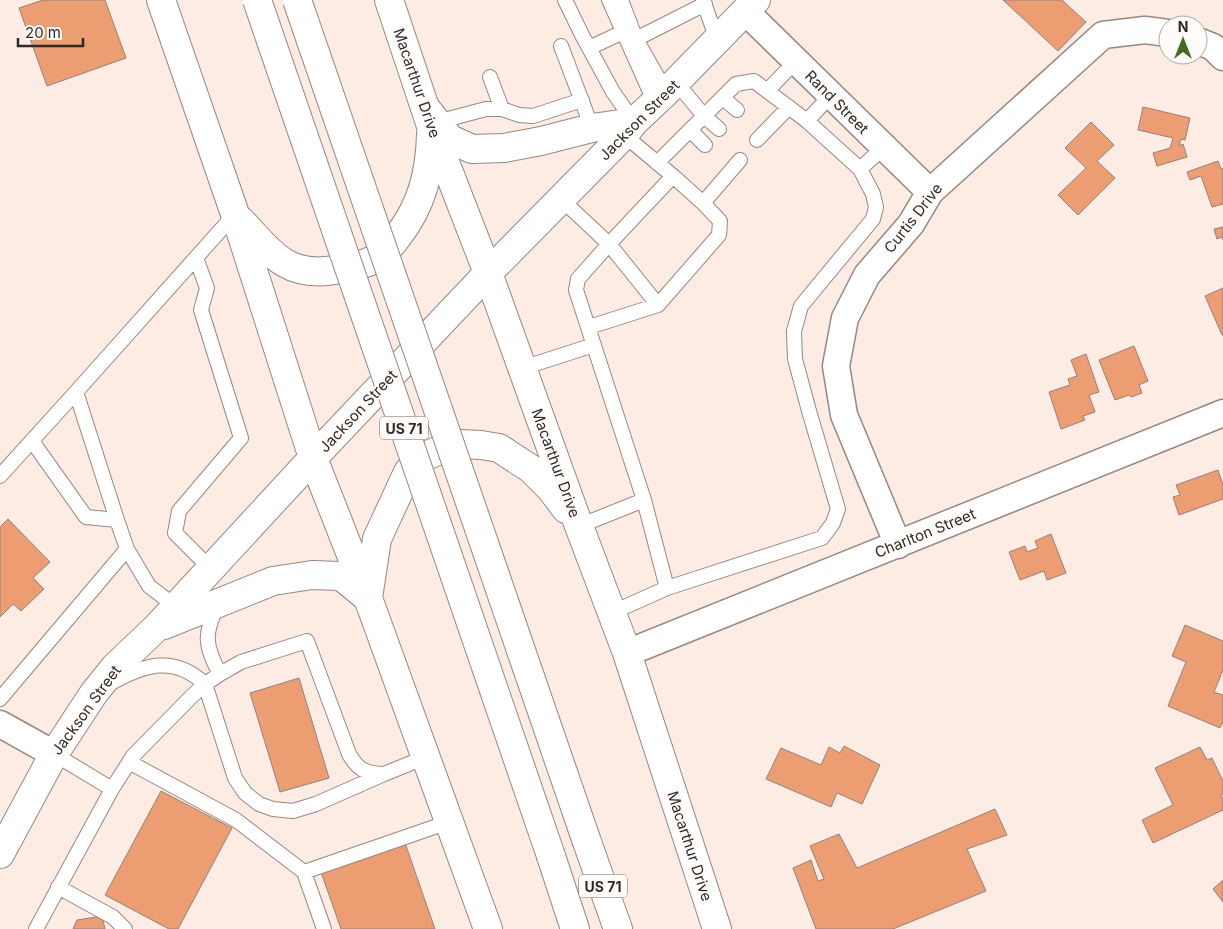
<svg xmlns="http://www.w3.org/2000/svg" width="1223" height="929" viewBox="0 0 1223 929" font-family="Inter,sans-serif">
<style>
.building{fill:#ec9d72;stroke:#91837c}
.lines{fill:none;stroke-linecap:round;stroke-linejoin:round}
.service-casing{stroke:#978881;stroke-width:16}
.minor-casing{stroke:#978881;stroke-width:29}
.tertiary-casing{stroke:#978881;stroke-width:30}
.secondary-casing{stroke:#978881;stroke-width:30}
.trunk-casing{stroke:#978881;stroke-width:30}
.service{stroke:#fff;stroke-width:14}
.minor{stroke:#fff;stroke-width:26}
.tertiary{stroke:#fff;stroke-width:28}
.secondary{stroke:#fff;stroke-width:28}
.trunk{stroke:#fff;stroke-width:28}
.trunk-bridge-casing{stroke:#978881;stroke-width:30;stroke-linecap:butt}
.trunk-bridge{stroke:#fff;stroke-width:28}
.labels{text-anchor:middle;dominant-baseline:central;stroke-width:4;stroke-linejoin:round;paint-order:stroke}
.shield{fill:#fffcfa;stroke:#6e6966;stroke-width:1}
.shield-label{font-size:14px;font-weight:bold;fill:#302a27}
.street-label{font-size:15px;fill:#302a27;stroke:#fffcfa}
</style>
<rect width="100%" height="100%" fill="#fcece3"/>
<path class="building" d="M43,0H105L126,58L47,86L19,8Z
M1003,0H1062L1086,22L1058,51Z
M1143,107L1190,118L1185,140L1181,139L1179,146L1183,144L1187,157L1157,166L1153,153L1170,148L1173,138L1138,130Z
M1091,122L1114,145L1097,161L1115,178L1078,215L1058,195L1086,168L1065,148Z
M1218,161L1221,169L1223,168V204L1212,207L1201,176L1190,180L1187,172Z
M1223,227V240L1222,237L1217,239L1214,229Z
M1223,288V335H1222L1205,296Z
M1134,346L1148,381L1139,385L1142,393L1131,397L1129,395L1115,400L1099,360Z
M1086,354L1099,392L1089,395L1095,412L1083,416L1085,420L1061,429L1049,392L1070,385L1068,379L1077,376L1071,360Z
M1218,470L1223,485V499L1179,515L1173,497L1180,495L1176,485Z
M8,519L50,562L33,578L44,589L21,611L13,604L0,617V527Z
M1051,534L1066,573L1047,580L1044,571L1020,580L1009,552L1025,546L1027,552L1038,548L1035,541Z
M1185,625L1223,641V670L1214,692L1223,695V722L1220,728L1168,706L1186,662L1172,656Z
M299,678L329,778L280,792L250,693Z
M844,746L880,765L862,804L837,793L831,807L766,779L781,748L821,765L829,747L840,753Z
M1200,747L1207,760L1212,758L1223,781V794L1221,795L1223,799V810L1153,843L1142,820L1173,805L1155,768Z
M161,791L232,828L178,929H169L105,895Z
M995,809L1007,835L967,849L986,891L893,929H816L793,868L811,860L818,881L824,879L810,846L839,834L857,868Z
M405,843L435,929H341L321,872Z
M1223,880V902L1213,889Z
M102,916L105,929H73L77,920Z"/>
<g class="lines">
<defs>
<path id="service" d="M565,0L582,35L613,92L634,122
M609,0L655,103
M621,0L636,39
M703,0L717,40
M561,46L592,128
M589,48L623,32
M490,77L502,109
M676,82L704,116L719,129
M767,91L796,61
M666,92L636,39L705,4
M831,95L807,121L860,169L884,147
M723,98L737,110
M437,122L486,109H502L519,115L533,116L582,100
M690,130L705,145
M757,140L789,107
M657,163L736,84L754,81L807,121
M561,199L609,244L658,305L719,235L720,221L703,203L673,176
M703,203L740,160
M196,258L207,288L201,310L241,438L179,511L175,533L211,569
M589,327L658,305
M522,368L594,345
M76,392L117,520L127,549L149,586L176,607
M32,441L86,517L117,520
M0,476L76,392L235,214
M579,526L644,500
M667,588L822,538L833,523L838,509L809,411L795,359L794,331L801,306L873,219L876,207L873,194L860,169
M218,604C204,633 204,645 220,674
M611,613L667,588L644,500L576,290L578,279L609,244L673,176L624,135
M111,683C145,664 174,655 205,684L235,778L245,793L259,804L273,809L293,811L316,804L384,774L426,757
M0,699L127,549
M129,762L236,820L304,872L324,929
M112,789L133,756L191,697L205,684L220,674L241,662L307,641L349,754C358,770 365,773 383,774
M304,872L449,822
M58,887L113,917L125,929
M36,929L112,789L54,754"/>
<path id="minor" d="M746,12L930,192
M1198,41L1213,47L1223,57
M898,545L844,415L836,366L845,318L867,275L911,224L930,192L1103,35L1145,30L1168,33
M627,653L1223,413
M0,724L54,754"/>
<path id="tertiary" d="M161,0L235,214L313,458L368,598L488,929
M389,0L431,126L488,273L579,526L627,653L717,929
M241,221C255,235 268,253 285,263C302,273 321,273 340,269C351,267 363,265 373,260C383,254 391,246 398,236C422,205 430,173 431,134
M368,598L377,539L408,472L420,459L441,449L460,444L481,445L499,448L531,469L551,489L566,509"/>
<path id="secondary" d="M425,107L450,139L472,149L504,148L541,141L592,128L634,122
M164,625L273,581L312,575L341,576L368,598
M0,854L54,754L94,693L115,667L157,627L313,458L488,273L624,135L634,122L666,92L756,0"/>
<path id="trunk" d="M587,842L618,929
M551,856L575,929"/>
</defs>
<use href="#service" class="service-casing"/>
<use href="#minor" class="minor-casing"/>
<use href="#tertiary" class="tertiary-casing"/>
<use href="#secondary" class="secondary-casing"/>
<use href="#trunk" class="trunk-casing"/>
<use href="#service" class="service"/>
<use href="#minor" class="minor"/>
<use href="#tertiary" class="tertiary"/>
<use href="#secondary" class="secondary"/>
<use href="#trunk" class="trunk"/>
<defs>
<path id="trunk-bridge" d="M257,0L551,856
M297,0L587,842"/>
</defs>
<use href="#trunk-bridge" class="trunk-bridge-casing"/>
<use href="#trunk-bridge" class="trunk-bridge"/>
</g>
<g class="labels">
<g class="shield">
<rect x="380" y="416.5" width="48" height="23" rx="4"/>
<rect x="579" y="874.5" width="48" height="23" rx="4"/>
</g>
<g class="shield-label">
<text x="404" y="428">US 71</text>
<text x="603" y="886">US 71</text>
</g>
<g class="street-label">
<text transform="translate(417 83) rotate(71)">Macarthur Drive</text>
<text transform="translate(837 102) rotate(45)">Rand Street</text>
<text transform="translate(639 120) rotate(-45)">Jackson Street</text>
<text transform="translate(913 218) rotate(-52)">Curtis Drive</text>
<text transform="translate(358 411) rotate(-47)">Jackson Street</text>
<text transform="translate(556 463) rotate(70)">Macarthur Drive</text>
<text transform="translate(925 533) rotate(-22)">Charlton Street</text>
<text transform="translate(86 710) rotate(-54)">Jackson Street</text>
<text transform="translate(690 846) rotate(72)">Macarthur Drive</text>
</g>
</g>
<g transform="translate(1183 40)"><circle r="24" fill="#fffcfa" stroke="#aca8a6"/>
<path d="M0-4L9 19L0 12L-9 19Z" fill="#456921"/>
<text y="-8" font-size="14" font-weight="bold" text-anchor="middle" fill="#302a27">N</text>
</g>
<path d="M18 38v8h65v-8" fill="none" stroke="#302a27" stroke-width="2.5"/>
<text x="25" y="38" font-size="15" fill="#302a27" stroke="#fffcfa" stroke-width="4" paint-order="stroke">20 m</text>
</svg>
